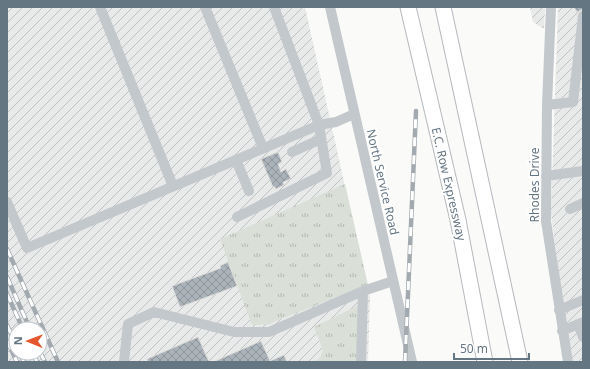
<svg xmlns="http://www.w3.org/2000/svg" width="590" height="369" viewBox="0 0 590 369" font-family="'Noto Sans',sans-serif">
<style>
.industrial{fill:url(#industrial-furrows);fill-rule:evenodd}
.grass{fill:url(#grass-tufts)}
.building{fill:url(#building-cross-hatch);stroke:#dcdcda}
.lines{fill:none;stroke-linecap:round;stroke-linejoin:round}
.highway-casing{stroke:#b4b9bd;stroke-width:17}
.minor{stroke:#c3c8cc;stroke-width:10}
.highway{stroke:#fff;stroke-width:15}
.rail-casing{stroke:#a2aab0;stroke-width:4.5}
.rail{stroke:#fff;stroke-width:3;stroke-dasharray:9;stroke-linecap:butt}
.labels{text-anchor:middle;dominant-baseline:central;stroke-width:4;stroke-linejoin:round;paint-order:stroke}
.street-label{font-size:12px;fill:#657683;stroke:#fff}
</style>
<defs>
<pattern id="industrial-furrows" width="10" height="10" patternUnits="userSpaceOnUse"><rect width="10" height="10" fill="#e8e9e9"/><path d="M-1 1l2-2M0 10L10 0M9 11l2-2" fill="none" stroke="#c0c1c2"/></pattern>
<pattern id="grass-tufts" width="24" height="20" patternUnits="userSpaceOnUse"><rect width="24" height="20" fill="#dadfd7"/><path d="M3 7l-1-3M5 7V3M7 7l1-3M15 17l-1-3M17 17v-4M19 17l1-3" fill="none" stroke="#b4b9b4"/></pattern>
<pattern id="building-cross-hatch" width="8" height="8" patternUnits="userSpaceOnUse"><rect width="8" height="8" fill="#aab3b9"/><path d="M0 0l8 8M0 8l8-8" fill="none" stroke="#8e969c"/></pattern>
</defs>
<rect width="100%" height="100%" fill="#fafaf8"/>
<path class="industrial" d="M7,7H305L370,298L368,362H7ZM16,329H40V353H16Z
M530,7H545L544,29L533,22Z
M558,7H583V362H573L561,291L551,214Z"/>
<path class="grass" d="M345,184L368,285L268,324L252,325L220,239Z
M359,305L357,362H313L320,358L323,350L314,327Z"/>
<path class="building" d="M574,7H583V9L577,12Z
M278,152L282,162L278,164L281,172L286,169L291,179L283,182L284,185L276,189L274,186L273,187L261,159Z
M228,262L237,286L180,307L172,286L221,268L220,266Z
M198,337L209,362H148L147,359Z
M261,341L270,361L284,355L287,362H213Z"/>
<g class="lines">
<defs>
<path id="highway" d="M408,7L458,220L485,362
M443,7L520,362"/>
</defs>
<use href="#highway" class="highway-casing"/>
<path class="minor" d="M100,7L173,186
M205,7L263,148
M330,7L412,362
M551,7L547,105L546,221L568,362
M547,105L573,102L583,16
M292,152L321,139
M236,160L249,191
M546,176L583,171
M7,202L27,248L319,125L336,122L354,114
M570,209L583,203
M237,217L327,173L319,125L274,7
M559,310L583,300
M578,324L583,337
M562,331L583,322
M124,362L128,324L154,312L234,332H269L363,291L393,281
M361,362L363,291"/>
<use href="#highway" class="highway"/>
<defs>
<path id="rail" d="M7,249L58,362
M7,277L30,329
M7,294L23,329
M7,325L16,345
M7,341L17,362
M40,352L45,362
M20,353L24,362
M33,353L37,362
M405,362L416,111"/>
</defs>
<use href="#rail" class="rail-casing"/>
<use href="#rail" class="rail"/>
</g>
<g class="labels">
<g class="street-label">
<text transform="translate(383 182) rotate(77)">North Service Road</text>
<text transform="translate(449 184) rotate(77)">E.C. Row Expressway</text>
<text transform="translate(534 185) rotate(-90)">Rhodes Drive</text>
</g>
</g>
<rect width="590" height="369" fill="none" stroke="#657683" stroke-width="16"/>
<g transform="translate(28 341) rotate(271)"><circle r="19" fill="#ffffff" stroke="#c1c8cd"/>
<path d="M0-3L7 15L0 10L-7 15Z" fill="#e4572e"/>
<text y="-6" font-size="11" font-weight="bold" text-anchor="middle" fill="#657683">N</text>
</g>
<path d="M454 353v6h75v-6" fill="none" stroke="#657683" stroke-width="2"/>
<text x="460" y="353" font-size="12" fill="#657683" stroke="#ffffff" stroke-width="3" paint-order="stroke">50 m</text>
</svg>
